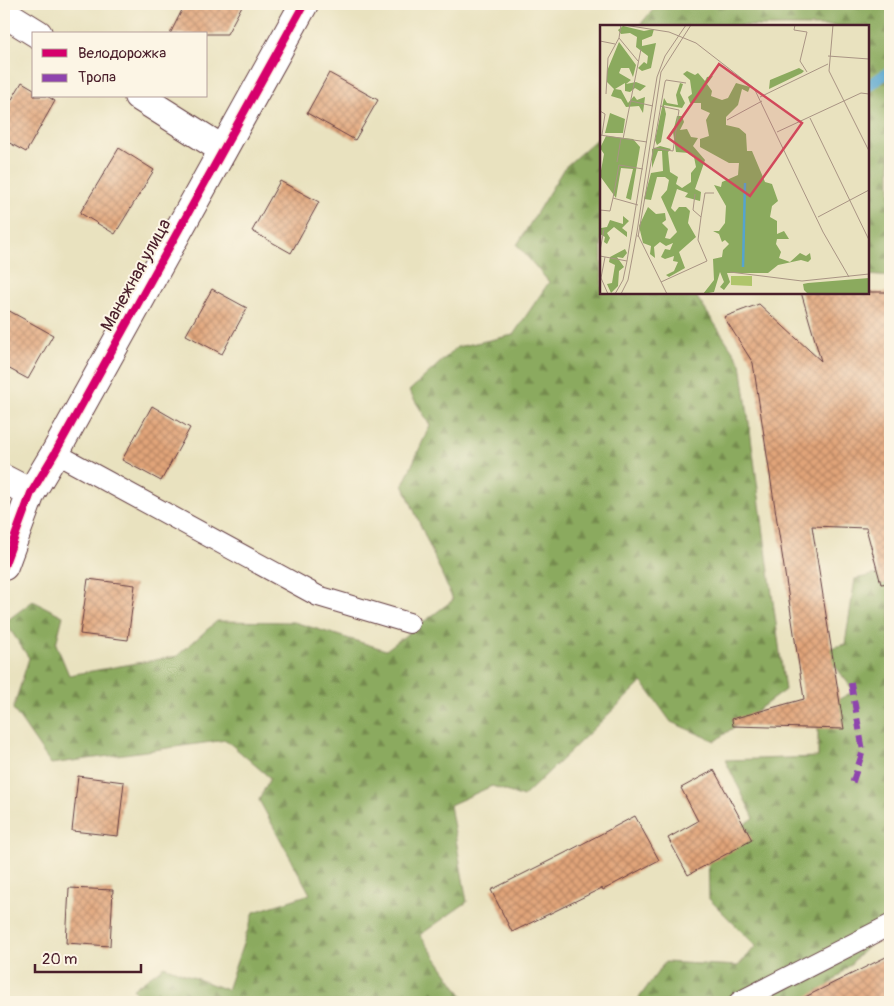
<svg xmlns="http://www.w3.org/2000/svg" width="894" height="1006" viewBox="0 0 894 1006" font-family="Pangolin,sans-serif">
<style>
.forest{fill:url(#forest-firs);stroke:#6a6444}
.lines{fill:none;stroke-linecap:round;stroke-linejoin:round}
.stream{stroke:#55a4ce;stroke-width:11}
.building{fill:url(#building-cross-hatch)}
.service-casing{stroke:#623c41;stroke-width:22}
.minor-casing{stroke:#623c41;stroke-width:30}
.service{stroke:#fff;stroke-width:20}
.minor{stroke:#fff;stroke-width:28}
.quiet{stroke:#8e44ad;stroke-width:6;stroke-dasharray:12 6;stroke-linecap:butt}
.cycleway-casing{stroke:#fcf5e5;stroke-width:11}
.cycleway{stroke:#d6006c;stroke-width:8}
.labels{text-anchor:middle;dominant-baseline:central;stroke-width:4;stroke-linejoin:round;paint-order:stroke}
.street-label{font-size:18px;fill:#4a1f2b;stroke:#fcf5e5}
.inset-river{fill:none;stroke:#55a4ce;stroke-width:2.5}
.inset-road{fill:none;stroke:#a99484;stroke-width:1}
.view{fill:#d1495b;fill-opacity:0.15;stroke:#d1495b;stroke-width:2.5}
.inset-edge{fill:none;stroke:#4a1f2b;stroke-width:2.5}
</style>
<defs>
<pattern id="forest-firs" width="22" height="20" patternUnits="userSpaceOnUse" patternTransform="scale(1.25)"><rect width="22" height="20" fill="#8baa5e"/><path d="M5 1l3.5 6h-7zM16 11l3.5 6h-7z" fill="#748a4e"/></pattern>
<pattern id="building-cross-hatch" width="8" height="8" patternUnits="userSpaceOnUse" patternTransform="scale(1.25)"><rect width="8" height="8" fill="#e1a479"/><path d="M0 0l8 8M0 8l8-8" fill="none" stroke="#b88563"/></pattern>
</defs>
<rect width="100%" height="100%" fill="#fcf5e5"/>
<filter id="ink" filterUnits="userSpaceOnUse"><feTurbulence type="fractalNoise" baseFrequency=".02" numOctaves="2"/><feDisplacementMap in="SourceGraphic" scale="10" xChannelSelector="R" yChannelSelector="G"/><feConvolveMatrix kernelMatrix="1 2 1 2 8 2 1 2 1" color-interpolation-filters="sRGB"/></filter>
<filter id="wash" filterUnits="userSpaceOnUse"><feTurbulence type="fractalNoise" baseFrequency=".0096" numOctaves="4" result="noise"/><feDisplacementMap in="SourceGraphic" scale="20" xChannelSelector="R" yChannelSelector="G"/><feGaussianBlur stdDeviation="1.12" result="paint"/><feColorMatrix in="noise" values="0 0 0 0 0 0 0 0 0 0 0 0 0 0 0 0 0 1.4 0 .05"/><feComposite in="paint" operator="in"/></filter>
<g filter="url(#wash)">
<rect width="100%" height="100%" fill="#e9e2bf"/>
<path class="forest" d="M658,4H890V277L868,275V26H639Z
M601,135L602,292L694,293L741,363L785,690L715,741L671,722L642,682L523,797L492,786L450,805L467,902L420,935L467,1002H142L133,989L164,966L227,990L254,912L310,894L259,800L270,778L226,740L51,764L13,709L29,658L5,622L33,601L63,616L56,644L69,675L177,656L217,621L294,622L386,650L453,600L403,485L430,425L409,391L457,347L513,335L549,282L517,245L564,168Z
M890,571V736L889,742L890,743V925L817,997L802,1002H636L665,962L738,966L756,946L709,899L708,849L754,818L725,760L818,757V711L854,691L823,650L845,644L855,579Z"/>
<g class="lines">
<path class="stream" d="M868,86L890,71"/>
</g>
<g id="blocks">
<path class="building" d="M185,4H243L227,34H170Z
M329,73L378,100L355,140L307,113Z
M22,82L34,89V96H47L55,101L26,152L4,140V113Z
M119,148L154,170L115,234L80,213Z
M280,181L319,202L291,253L252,231Z
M212,289L247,308L222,354L186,335Z
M801,292H890V583L881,584L866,528L812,526L844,729L733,726L732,719L804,699L753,363L724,317L759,304L821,361Z
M4,308L53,335L28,379L4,366Z
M152,406L190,428L161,481L122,460Z
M88,579L135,585L128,640L80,634Z
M714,770L752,840L688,875L668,838L698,821L681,788Z
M78,776L124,782L118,836L72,831Z
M635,816L659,860L603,890L602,888L512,932L491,890L565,853Z
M69,888L113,890L110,946L66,943Z
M890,955V1002H795Z"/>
</g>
</g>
<g filter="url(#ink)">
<use href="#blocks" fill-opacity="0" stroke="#623c41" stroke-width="1"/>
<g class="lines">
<defs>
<path id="service" d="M55,453L318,596L409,623
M739,1002L890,925"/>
<path id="minor" d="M4,13L38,34
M138,96L222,149
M4,479L31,493
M4,566L31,493L55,453L304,4"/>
</defs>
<use href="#service" class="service-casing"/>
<use href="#minor" class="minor-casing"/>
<use href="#service" class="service"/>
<use href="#minor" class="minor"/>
<path class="quiet" d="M851,683L863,751L851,787"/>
<defs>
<path id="cycleway" d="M4,566L31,493L55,453L304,4"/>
</defs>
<use href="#cycleway" class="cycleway-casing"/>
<use href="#cycleway" class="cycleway"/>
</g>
</g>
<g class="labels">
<g class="street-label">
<text transform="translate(136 275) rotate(-61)">Манежная улица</text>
</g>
</g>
<g transform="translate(600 25)">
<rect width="269" height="269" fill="#e9e2bf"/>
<path d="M131,251H152V261L131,260Z" fill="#afc56a"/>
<path d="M23,1L44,6L54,4L52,11L42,15V21L56,18L51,43L42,46L38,43L44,37L47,39L48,31L36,22L37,12L30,8L21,9L18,5ZM19,17L36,40L33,52L29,43H21L19,48L31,55L26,59L36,57L46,61L40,66L35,63L30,67L25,66V58L15,64L21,65L28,78L34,71L37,75L45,72L43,88L39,81L26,82L21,74L11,71L14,64L7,57V46ZM199,43L204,46L202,48L169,64L170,55ZM87,46L95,50L98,48L105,56L107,52L113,51L107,59L112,66L111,71L122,75L128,73L136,58L150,62L148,67L142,64L138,80L126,92V100L139,103L146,109L147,126H152L165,157L172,159L178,176L172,181L170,192L177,196V209L184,206L189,214H177L176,219L181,227L179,233L190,237L200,228L206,231L210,228L211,234L208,237L201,235L178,240L168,248H127L130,257L124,265L120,262L124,257L120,247L114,267L103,269L114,255L113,234L122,232L123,225L129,219L125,215L122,217L119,209L113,206H119L125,198L126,181L114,160L121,162L122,157L138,150L139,138H129L100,122V114L109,111L106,95L110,88L101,84V78H90L88,72L92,69L90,55L83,49ZM80,58L83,59L80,68L85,78L82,83L64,80L66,89L61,117L57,120L55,115L64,73L67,78L78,80L76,70ZM10,88L25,94L23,108H5ZM77,91H82L84,97L80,105L87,104L91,112L98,113L93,121L105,135L95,164L101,167L100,176L85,172L88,168L77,164L71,183L75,187L79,182H86L90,186L88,198L96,212L79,227L85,243L69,252L66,250L74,246L78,237L73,236L74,231L65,234L61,232L65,224L70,225L73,218L66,221L60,217L54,222L55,233L50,229L51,221L43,218L39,201L48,182L56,189L65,188L66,195L62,198L68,204L65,213L70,214L77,207L61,172L67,165L69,155L65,152H57L51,175L44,174L51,148L63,146L62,126H58L52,143V124L60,121L71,124L68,127L70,147L78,152L76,159L82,163L91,157V148L96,142L94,132L90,128L76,127L73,107ZM6,111L33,114L40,122L31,175L26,173L33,144L21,143L16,173L0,151L4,129L0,123ZM23,191L29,196L22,203L27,207V212L14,202L7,208L10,213L7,219L4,217L5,212L0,209L1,203L7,202L10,195L23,199ZM25,224L27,228L23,233L17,232L24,242L19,246L18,261L11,268L7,259L12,258L15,240L9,237L10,232ZM269,253V269H208L204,265L203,259L208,258Z" fill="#8baa5e"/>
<path class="inset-river" d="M143,242L145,158"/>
<path class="inset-road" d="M24,0L69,7L96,18L154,63L223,207L249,252M195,0L194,5L207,7L200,36L207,47M233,0L229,46L269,126M19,13L38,36M0,16L15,19M228,31L269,34M6,69L8,33L19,13L21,0M160,72L228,39M31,76L53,81M0,86L5,89L2,110M210,93L269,215M127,95L162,76M177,107L261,68L269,69M0,110L47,117M23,114L41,24M53,123L73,126L79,85L60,81M17,137L21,113M13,173L19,140L43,144M0,185L10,186L13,173L38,180M101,192L105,168H114M218,192L269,165M38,210L67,269M38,212L65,57L66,55L86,58M0,226L4,204M0,231L27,236M5,232L1,253L8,269M130,247L202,256L269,249M61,257L107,236L98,215L101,192L93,185L95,169M15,269L23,255L27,236L57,52L65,31L86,0M21,269L28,255L37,207L61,47L91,0"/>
<path class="view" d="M119,39L202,98L150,171L68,113Z"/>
<rect width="269" height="269" class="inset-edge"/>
</g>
<rect width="894" height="1006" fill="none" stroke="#fcf5e5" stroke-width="20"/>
<rect x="32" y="32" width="175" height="65" fill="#fcf5e5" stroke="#b59f9b"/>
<rect x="42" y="49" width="25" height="8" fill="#d6006c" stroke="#b59f9b"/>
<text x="78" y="58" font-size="15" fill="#4a1f2b">Велодорожка</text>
<rect x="42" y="74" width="25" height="8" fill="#8e44ad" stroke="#b59f9b"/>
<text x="78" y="82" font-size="15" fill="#4a1f2b">Тропа</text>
<path d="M35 964v8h106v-8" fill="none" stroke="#4a1f2b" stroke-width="2.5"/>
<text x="42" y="964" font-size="15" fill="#4a1f2b" stroke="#fcf5e5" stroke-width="4" paint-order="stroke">20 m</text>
</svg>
